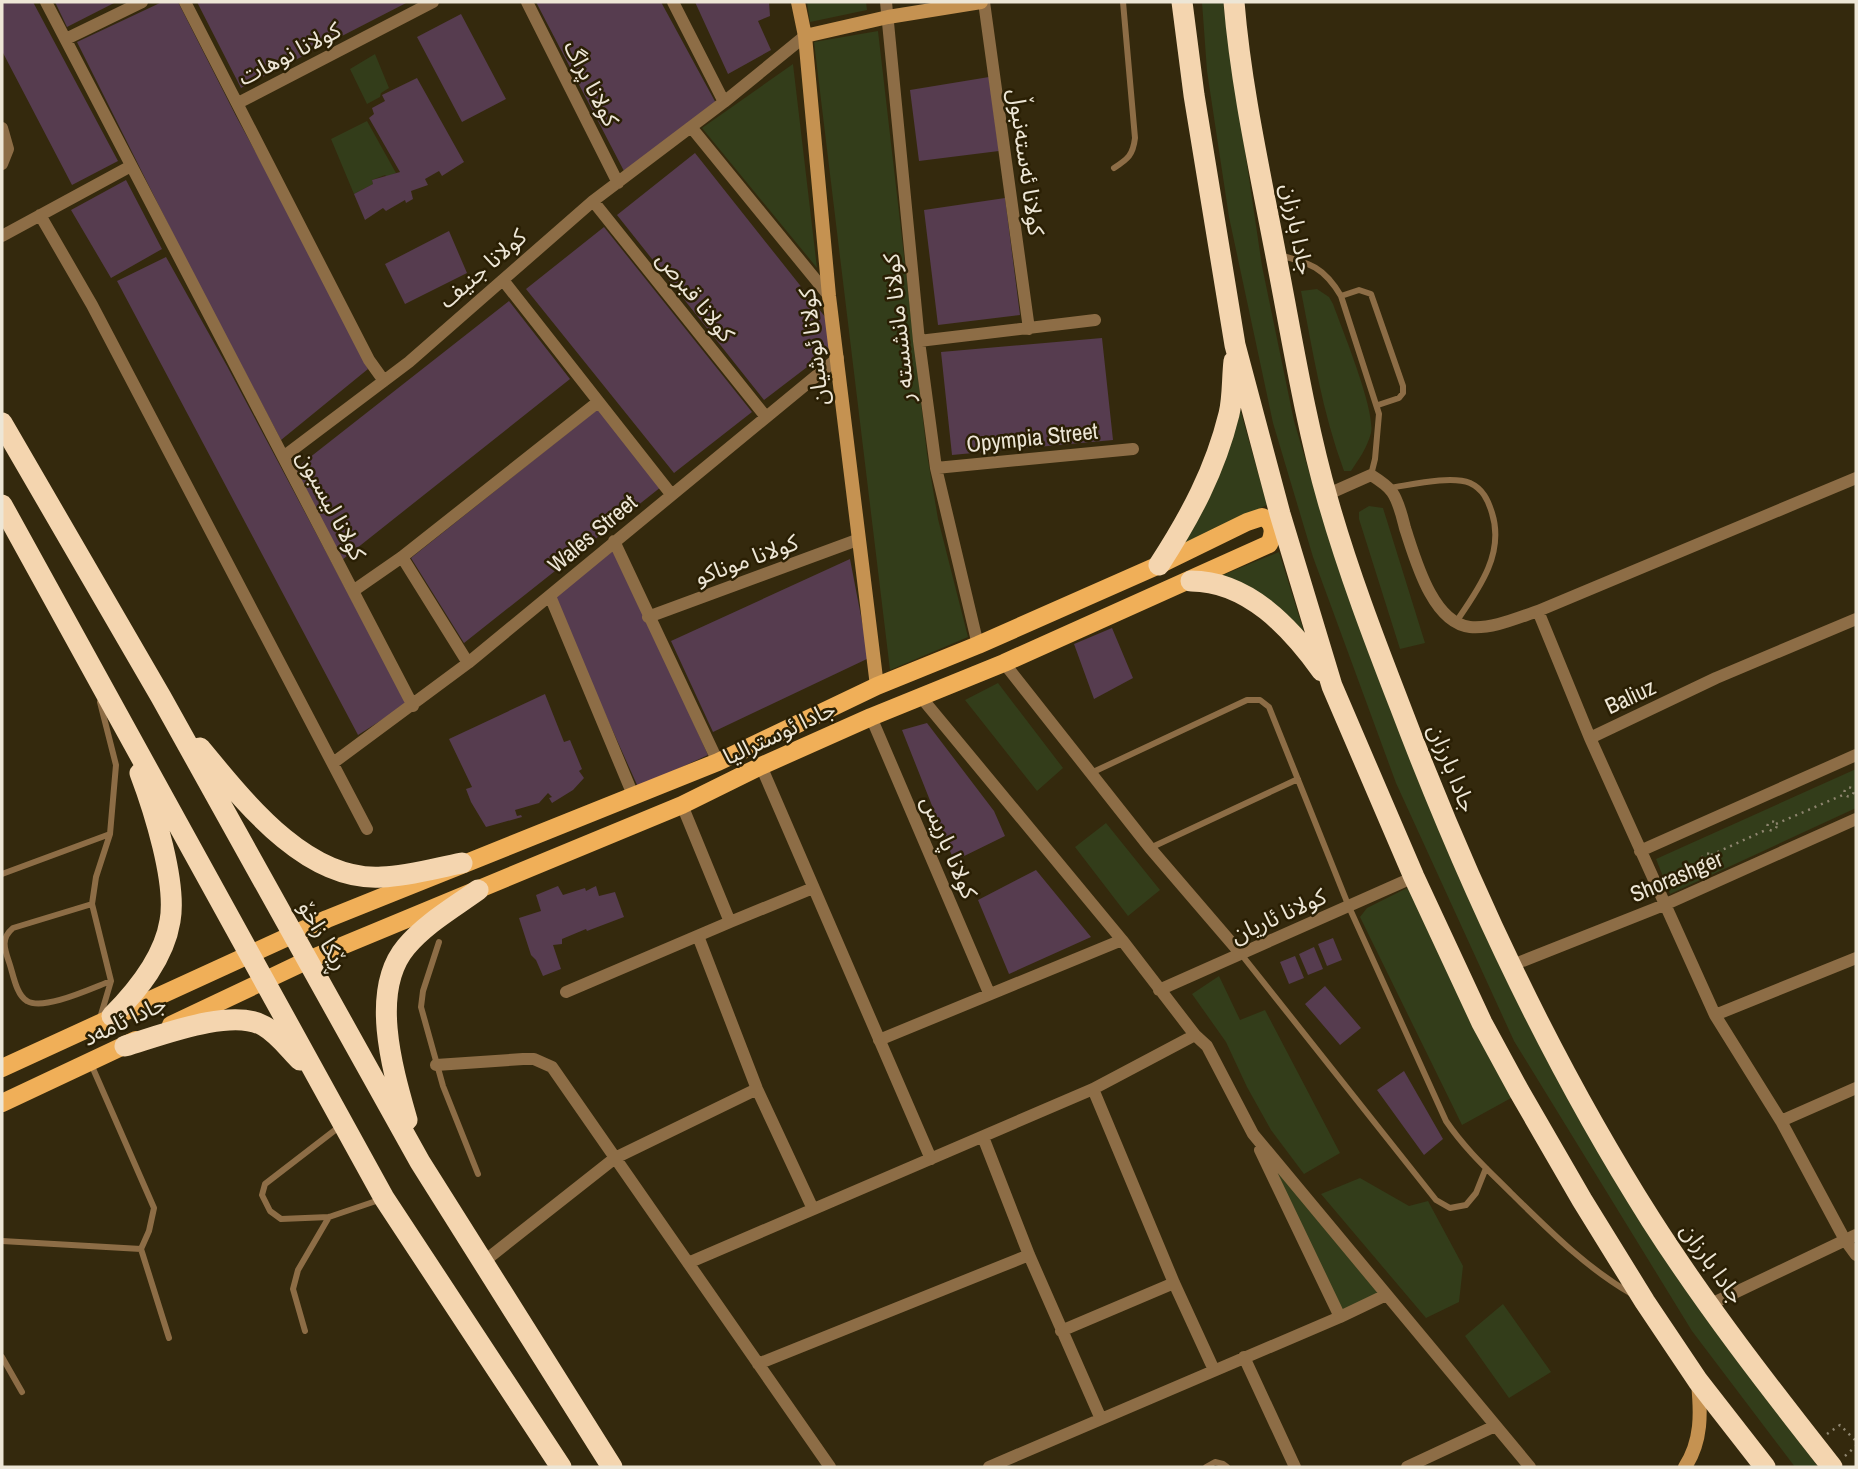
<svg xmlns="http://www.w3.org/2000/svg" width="1858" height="1469" viewBox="0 0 1858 1469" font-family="'Archivo Narrow','Noto Sans Arabic',sans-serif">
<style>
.green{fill:#333d1a}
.building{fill:#563c4f}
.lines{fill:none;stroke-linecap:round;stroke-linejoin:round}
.path{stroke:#8e856f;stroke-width:2.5;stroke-dasharray:2 5;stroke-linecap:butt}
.lane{stroke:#8d6d46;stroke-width:6}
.street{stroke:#8d6d46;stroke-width:12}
.secondary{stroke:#c59251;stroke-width:14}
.primary{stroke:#f0af58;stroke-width:18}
.highway{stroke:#f4d5af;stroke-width:21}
.labels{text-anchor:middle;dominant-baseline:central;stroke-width:5;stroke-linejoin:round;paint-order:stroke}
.street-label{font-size:23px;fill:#ede6d6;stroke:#2a1f04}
</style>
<rect width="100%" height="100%" fill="#34290d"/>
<path class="green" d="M807,2H866L867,10L810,22Z
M1202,2H1223L1262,266L1294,421L1329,539L1386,698L1512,992L1730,1349L1818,1467H1795L1692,1331L1514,1041L1396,783L1313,557L1273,423L1229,217L1207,71Z
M878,31L927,454L938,519L968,637L890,670L814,42Z
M375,54L389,88L381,93L380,97L367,104L350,69Z
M793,64L817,268L702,128Z
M367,121L396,173L387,177L385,175L372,180L373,184L354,194L331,139Z
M1317,289L1329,297L1333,304C1342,329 1376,411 1371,433C1367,448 1359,459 1351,471H1344C1322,412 1313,352 1301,291Z
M1235,391L1267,505L1175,548Z
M1369,506L1383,508L1425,643L1400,649L1359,519V512Z
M1279,552L1308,645L1213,579Z
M998,683L1063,768L1037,791L965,700Z
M1856,769V808L1670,894L1656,859Z
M1106,823L1160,890L1128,916L1075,847Z
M1411,886L1513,1097L1462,1125L1360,917L1367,908Z
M1219,976L1240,1020L1265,1010L1340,1153L1304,1174L1271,1130L1247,1087L1226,1042L1192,994Z
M1253,1134L1386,1295L1340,1317Z
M1360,1178L1409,1206L1428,1201L1463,1266L1459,1302L1426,1318L1321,1194Z
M1503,1304L1551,1372L1509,1398L1465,1336Z"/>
<path class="building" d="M2,2H33L118,161L72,185L2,51Z
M55,2H116L67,27Z
M162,2H178L236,116L302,237L368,369L281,440L189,266L77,42Z
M197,2H408L241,88Z
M536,2H661L717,105L624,171Z
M695,2H769L770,16L758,21L771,50L728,74Z
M461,14L506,99L462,122L417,37Z
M989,77L999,151L919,161L910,90Z
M417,78L464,162L442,176L439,171L425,179L428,185L411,191L413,199L406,203L405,200L386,211L383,208L365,220L354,194L373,184L372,180L400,172L369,118L374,114L372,108L385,101L382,95Z
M695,153L826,318L832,348L764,400L617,215Z
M126,180L162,249L111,278L71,210Z
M1005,198L1020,315L938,325L924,210Z
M604,227L752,412L674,473L526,289Z
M449,231L467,273L405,304L385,264Z
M166,257L227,366L407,704L358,735L117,281Z
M509,301L570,379L342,560L295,469Z
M1102,338L1113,440L952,455L941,352Z
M599,408L661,487L464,643L411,558Z
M615,549L708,755L638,787L552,596Z
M850,559L869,658L713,732L671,641Z
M1112,628L1133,678L1094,699L1074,644Z
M545,694L564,742L570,740L582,769L579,771L584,778L573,790L552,803L549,798L552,797L548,793L539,803L515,810L517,816L521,815L522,817L486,827L471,802L466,789L472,787L449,739Z
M927,723L994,811L1005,836L954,861L902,730Z
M1036,870L1091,937L1009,974L978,900Z
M558,886L563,895L585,888L586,891L596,886L599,896L615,892L624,917L587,931L586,929L562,939V944L553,945L561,969L543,976L536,960L531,955L519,918L541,911L536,895Z
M1333,938L1342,960L1327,966L1318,944Z
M1314,947L1323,969L1308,975L1299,954Z
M1295,956L1304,978L1289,984L1280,962Z
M1325,986L1361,1028L1340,1045L1305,1004Z
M1404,1071L1443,1139L1424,1155L1377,1090Z"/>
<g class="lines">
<path class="path" d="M1844.5 792a4.5 4.5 0 1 1 9 0a4.5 4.5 0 1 1-9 0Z
M1767.5 826a4.5 4.5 0 1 1 9 0a4.5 4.5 0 1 1-9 0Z
M1776,824L1845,794
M1702.5 858a4.5 4.5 0 1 1 9 0a4.5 4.5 0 1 1-9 0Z
M1711,855L1768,829
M1671,874L1702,860
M1827,1434L1840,1425L1856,1441
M1845,1456L1856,1446"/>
<path class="lane" d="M1114,168C1128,159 1133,155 1135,138L1123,2
M1279,255C1310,263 1324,267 1341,296L1379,414L1375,459L1371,475
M1341,296L1359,290L1371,294L1403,386V393L1399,398L1378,405
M1389,488C1410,485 1451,475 1470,483C1483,489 1488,500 1492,513C1505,554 1478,590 1456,622
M100,702L116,765L110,834L96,877L92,904L111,981L100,1018
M1091,773L1247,700H1260L1269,707L1349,907L1446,1121C1465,1149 1488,1170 1511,1193C1549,1230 1584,1266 1630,1293
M1150,848L1298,779
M2,874L110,834
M92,904L13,928C1,938 4,948 9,962C13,973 16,995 27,1001C44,1011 92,988 111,981
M439,942L423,991L421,1007L443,1086L478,1174
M1241,954L1436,1200L1450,1208L1466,1205L1476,1193L1486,1168
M91,1064L154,1208L149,1231L141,1249L169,1338
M339,1127L265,1184L262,1195L270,1211L281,1219L329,1217L379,1200
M2,1241L141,1249
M305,1331L293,1289L298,1270L329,1217
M2,1357L22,1392
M1206,1467L1215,1462L1223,1464L1227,1467"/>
<path class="street" d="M46,2L353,591L402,557L598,402
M185,2L369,360L384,381
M527,2L618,183
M673,2L724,102
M886,2L919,341L936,468L978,645
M984,2L1029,329
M66,39L142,2
M238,103L433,2
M691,127L829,296
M2,128L8,149L2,164
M593,201L766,417
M40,215L92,305L367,829
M2,236L131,166
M503,280L671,494
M919,341L1095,320
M283,457L409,362L593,201L724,102L805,36
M936,468L1133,449
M1326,495L1371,475C1379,480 1387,485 1392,492C1399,502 1402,516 1405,528C1415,558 1432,623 1470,627C1493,629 1517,618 1538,611L1856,478
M614,541L718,762
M402,557L468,663
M353,591L413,706
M550,596L633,795
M1538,611L1590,738
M648,617L857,540
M1856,619L1716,678L1590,738L1715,1015L1781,1121L1845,1240L1856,1255
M1004,663L1150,848L1241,954
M920,696L1122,940L1195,1035L1207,1046L1253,1134L1530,1467
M871,717L989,993
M333,763L468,663L838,358
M761,766L931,1159
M682,805L730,922L813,888
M1640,851L1856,755
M698,936L757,1089L813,1209
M1510,966L1664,905L1856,819
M1159,990L1414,877
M566,992L730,922
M1715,1015L1856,958
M879,1040L1122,940
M436,1065L523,1059H534L552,1067L830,1467
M1093,1089L1174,1283L1214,1370
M1781,1121L1856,1088
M983,1137L1029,1255L1101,1419
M1260,1150L1340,1317
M482,1263L615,1158L757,1089
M688,1263L1093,1089L1195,1035
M1709,1305L1856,1235
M1061,1331L1174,1283
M1244,1357L1295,1467
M758,1364L1029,1255
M989,1467L1340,1317L1386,1295
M1407,1467L1495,1426"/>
<path class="secondary" d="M798,2L805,36L829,296L877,686
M805,36L888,17L981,2
M1685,1467C1702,1441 1701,1413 1698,1383"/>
<path class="primary" d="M2,1068L327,919L718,762L877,686L978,645L1159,565L1247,522L1262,517C1274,521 1275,533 1269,544L1004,663L871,717L761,766L682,805L308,960L171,1025
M2,1103L136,1040"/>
<path class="highway" d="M1182,2L1194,95L1235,345L1280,514L1332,686L1414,877L1482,1023L1519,1091L1582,1200L1645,1302L1698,1381L1765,1467
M1234,2C1241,87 1260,172 1276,256C1292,338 1305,421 1328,501C1348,571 1374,639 1400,706C1468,885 1548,1058 1651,1220C1706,1306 1769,1387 1832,1467
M2,423L161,697L420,1162L612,1467
M2,505L384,1198L561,1467
M1159,565C1190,517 1215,471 1229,414C1233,398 1232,378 1234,361
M1191,581C1248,581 1291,628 1322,671
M200,748C244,801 306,882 382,877C409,876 436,868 462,863
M112,1016C138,990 164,958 170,921C177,883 154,810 140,773
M125,1046C159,1036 232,1007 264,1026C278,1034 289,1049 300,1060
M407,1120C393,1071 369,991 406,947C425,924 453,908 478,890"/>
</g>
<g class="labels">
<g class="street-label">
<text transform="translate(289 53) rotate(-27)">كولانا نوهات</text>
<text transform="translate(592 83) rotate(63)">كولانا پراگ</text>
<text transform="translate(1027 162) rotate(82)">كولانا ئەستەنبوڵ</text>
<text transform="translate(1298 229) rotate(79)">جادا بارزان</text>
<text transform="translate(482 268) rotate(-41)">كولانا جنيف</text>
<text transform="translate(696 296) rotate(51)">كولانا قبرص</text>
<text transform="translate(898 328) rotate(-96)">كولانا مانشسته ر</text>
<text transform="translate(813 347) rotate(-97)">كولانا ئوشيان</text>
<text transform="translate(1032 437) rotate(-6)">Opympia Street</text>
<text transform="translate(332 505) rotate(62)">كولانا ليسبون</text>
<text transform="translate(592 533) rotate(-40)">Wales Street</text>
<text transform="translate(746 559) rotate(-20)">كولانا موناكو</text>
<text transform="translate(1630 696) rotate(-25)">Baliuz</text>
<text transform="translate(779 732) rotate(-25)">جادا ئوسترالیا</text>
<text transform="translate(1453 768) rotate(68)">جادا بارزان</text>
<text transform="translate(950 847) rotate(67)">كولانا پاریس</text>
<text transform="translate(1676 876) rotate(-23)">Shorashger</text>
<text transform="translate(1278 915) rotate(-24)">كولانا ئاريان</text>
<text transform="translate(324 935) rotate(60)">ڕێکا زاخۆ</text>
<text transform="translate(124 1020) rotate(-25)">جادا ئامەد</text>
<text transform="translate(1713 1263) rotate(55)">جادا بارزان</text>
</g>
</g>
<rect width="1858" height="1469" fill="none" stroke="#ede6d6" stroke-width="7"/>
</svg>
